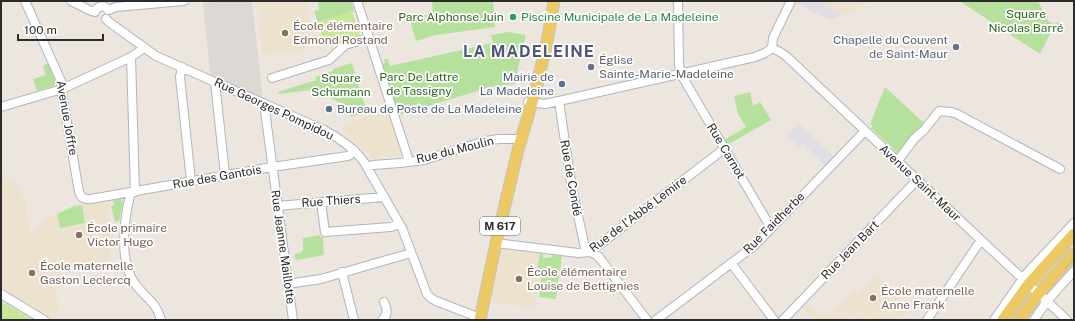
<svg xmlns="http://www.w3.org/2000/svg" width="1075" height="321" viewBox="0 0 1075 321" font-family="'Public Sans',sans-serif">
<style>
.industrial{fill:#e0dee5}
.education{fill:#ede2ce}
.green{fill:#b5e19c}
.pitch{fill:#c8e898}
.plaza{fill:#dcd9d4}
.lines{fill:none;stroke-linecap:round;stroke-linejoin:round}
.minor-casing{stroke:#b1b4be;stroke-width:10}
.major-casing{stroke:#c4c4c4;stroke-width:13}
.minor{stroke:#fff;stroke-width:8}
.major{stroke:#ecc963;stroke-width:11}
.tram{stroke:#a0a4b4;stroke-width:1}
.leisure-dot{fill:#2e9e5b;stroke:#fff;stroke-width:1.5}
.education-dot{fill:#8d6e63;stroke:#fff;stroke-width:1.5}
.worship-dot{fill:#6b7280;stroke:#fff;stroke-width:1.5}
.service-dot{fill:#5c6f8a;stroke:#fff;stroke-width:1.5}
.labels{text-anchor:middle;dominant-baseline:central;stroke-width:3.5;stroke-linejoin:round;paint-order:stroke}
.shield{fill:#fff;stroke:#6b6b6b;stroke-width:1}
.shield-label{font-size:11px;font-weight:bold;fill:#2b2b2b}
.park-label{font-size:12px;fill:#2e661d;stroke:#fff}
.leisure-label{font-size:12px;fill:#27864d;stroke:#fff;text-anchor:start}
.education-label{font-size:12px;fill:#785e54;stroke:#fff;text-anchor:start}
.worship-label{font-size:12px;fill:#5b616d;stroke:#fff;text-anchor:end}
.service-label{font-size:12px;fill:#4e5e75;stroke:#fff;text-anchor:end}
.street-label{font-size:12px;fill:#2b2b2b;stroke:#fff}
.district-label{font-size:16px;font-weight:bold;letter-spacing:1px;fill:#4d567a;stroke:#fff}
</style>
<rect width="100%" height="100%" fill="#ece6de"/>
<path class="industrial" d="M796,1H818L842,15L830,20L795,3Z
M799,124L834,157L826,166L803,144L799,147L786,135Z"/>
<path class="education" d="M255,1H307L313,48L262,55L258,23H260V21H263L262,14H259V8H256Z
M818,1H870L842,15Z
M387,110L403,156L379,158V161L375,160L341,128L343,124Z
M1,172L7,181L13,180L21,193L27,206L26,209L31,236L45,221L57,214L60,228L85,223L82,205L109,200L110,205L108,209L113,234L109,262L57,272V274L53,276L59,310L54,320L27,305L1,288Z
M504,249L540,253L537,270L542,271V275L540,288H537L534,308L491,302L502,250Z
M878,275L884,282L885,281L910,311L900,320H873L870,317L867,320H859L856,316H850L846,320H814L800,307L806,302L818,314L824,308L830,314L855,291L858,294Z"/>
<path class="green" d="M318,1H351L354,11L318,22L314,11L319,10Z
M432,1H493L495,27L436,35L416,41L409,17L433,14Z
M962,1H1038L1048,21L1053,24L1059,22L1060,23L1059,27V31L1050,34L1040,54L961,2Z
M509,32L525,35V41L520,48L521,55L515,84L490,87L399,115L382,64L385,63L384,59H388L390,66L493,43L491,36L492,35Z
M49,63L57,79L55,85L37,91L33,79L46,75L43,66Z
M352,63L367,112L351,117L348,106L312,90L279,94L278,92L316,80L315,77L333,71V69Z
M885,87L925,124L899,154L872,129L871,128L873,126L870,124Z
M750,92L753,106L760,102L771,120L727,145L724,140L746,127L738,114L734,96Z
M120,199L122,200L123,203L119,221L115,222L111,206L114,205L113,200Z
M82,205L85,223L60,228L57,214L74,206Z
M320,235V237H323L324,255L298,260L295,259V254L301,253L303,250V238Z
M540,253L543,254V258H547L548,257L551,258L552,255L562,256L556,299L539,297L542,271L537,270Z"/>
<path class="pitch" d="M352,11L360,36L325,47L318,22Z
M1,301L33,320H1Z"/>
<path class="plaza" d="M226,1H252L263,100L210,73L203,3Z"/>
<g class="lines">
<defs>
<path id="minor" d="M25,1L61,81L63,99L79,192C81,198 85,200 91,199L272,167L348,156L350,155L354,150
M71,1L89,10L95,12
M357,1L409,161
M678,1L679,65L682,76L771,228
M108,10L116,7L184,1
M95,12C97,6 104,4 108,10
M106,19L109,22L156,56L324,130C339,138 354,148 364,162L402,228L427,294L431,298L436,301L480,318
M772,48L780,52L786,56L981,240L1067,320
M772,48L773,38L791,1
M131,57L135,192
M182,67L180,77L191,181
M272,78L329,60L345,45L369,38
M215,82L225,175
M559,101L571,183L585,248L590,252L595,254L599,257L647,320
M528,102L545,104L559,101L755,57L765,53L772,48
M264,103L293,320
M1,107L62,89L131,57L144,48
M897,162L914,139L924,130L939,111L951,112L957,114L1060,169
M367,167L373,165L400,163L424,160L485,141L499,139H519
M131,192C124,218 118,263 136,285C146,298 157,303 161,320
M321,202L325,232L391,227L399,224
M277,206L384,197
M496,243L578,253L590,252L724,149
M731,263L774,320
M342,272L354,320
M288,284L321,279L411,253
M1,294L44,320
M382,320C389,315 387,308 384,302
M656,320L754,246L865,131
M783,320L917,180
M927,320L981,240
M994,320L1026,274L1074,223
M1034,320L1047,301L1074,271"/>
<path id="major" d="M480,320L496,243L518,150L537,85L548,37L554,1
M1003,320L1029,284L1074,234
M1019,320L1039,293L1074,254"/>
</defs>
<use href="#minor" class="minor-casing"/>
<use href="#major" class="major-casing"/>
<use href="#minor" class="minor"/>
<use href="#major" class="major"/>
<path class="tram" d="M1065,269L1074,259"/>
</g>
<circle class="leisure-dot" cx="513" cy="17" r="4"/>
<g class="education-dot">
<circle cx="285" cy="33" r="4"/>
<circle cx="79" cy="235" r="4"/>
<circle cx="32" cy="273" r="4"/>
<circle cx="519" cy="279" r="4"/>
<circle cx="873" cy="298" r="4"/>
</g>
<g class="worship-dot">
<circle cx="956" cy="47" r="4"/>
<circle cx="591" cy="67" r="4"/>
</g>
<g class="service-dot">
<circle cx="562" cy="84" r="4"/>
<circle cx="329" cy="109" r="4"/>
</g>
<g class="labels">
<rect class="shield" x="480" y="217" width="40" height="18" rx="3"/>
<g class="shield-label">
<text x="500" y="226">M 617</text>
</g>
<g class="park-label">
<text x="1026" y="14">Square<tspan x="1026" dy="14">Nicolas Barré</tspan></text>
<text x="451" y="17">Parc Alphonse Juin</text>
<text x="419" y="77">Parc De Lattre<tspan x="419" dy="14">de Tassigny</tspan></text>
<text x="341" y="78">Square<tspan x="341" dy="14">Schumann</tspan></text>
</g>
<g class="leisure-label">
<text x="521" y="17">Piscine Municipale de La Madeleine</text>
</g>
<g class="education-label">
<text x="293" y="26">École élémentaire<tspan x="293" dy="14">Edmond Rostand</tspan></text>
<text x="87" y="228">École primaire<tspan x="87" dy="14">Victor Hugo</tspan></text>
<text x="40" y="266">École maternelle<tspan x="40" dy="14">Gaston Leclercq</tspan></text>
<text x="527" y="272">École élémentaire<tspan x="527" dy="14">Louise de Bettignies</tspan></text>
<text x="881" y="291">École maternelle<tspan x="881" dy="14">Anne Frank</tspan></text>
</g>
<g class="worship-label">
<text x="948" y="40">Chapelle du Couvent<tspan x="948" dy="14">de Saint-Maur</tspan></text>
<text x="599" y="60" text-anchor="start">Église<tspan x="599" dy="14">Sainte-Marie-Madeleine</tspan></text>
</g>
<g class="service-label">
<text x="554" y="77">Mairie de<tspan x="554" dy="14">La Madeleine</tspan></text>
<text x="337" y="109" text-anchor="start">Bureau de Poste de La Madeleine</text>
</g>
<g class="street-label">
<text transform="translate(274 109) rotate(25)">Rue Georges Pompidou</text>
<text transform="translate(67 118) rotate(80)">Avenue Joffre</text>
<text transform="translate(455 150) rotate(-14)">Rue du Moulin</text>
<text transform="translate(726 151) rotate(59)">Rue Carnot</text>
<text transform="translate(217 177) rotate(-10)">Rue des Gantois</text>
<text transform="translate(571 178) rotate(80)">Rue de Condé</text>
<text transform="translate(920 183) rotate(43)">Avenue Saint-Maur</text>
<text transform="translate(331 201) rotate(-4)">Rue Thiers</text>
<text transform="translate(638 214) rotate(-37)">Rue de l'Abbé Lemire</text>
<text transform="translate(774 223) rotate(-45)">Rue Faidherbe</text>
<text transform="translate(283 247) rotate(82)">Rue Jeanne Maillotte</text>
<text transform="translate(850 250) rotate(-46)">Rue Jean Bart</text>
</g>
<g class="district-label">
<text x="529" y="51">LA MADELEINE</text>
</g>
</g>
<rect width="1075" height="321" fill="none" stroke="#2b2b2b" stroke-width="4"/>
<path d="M18 34v6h85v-6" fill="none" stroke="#2b2b2b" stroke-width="2"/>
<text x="24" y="34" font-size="12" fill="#2b2b2b" stroke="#ffffff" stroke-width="3" paint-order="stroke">100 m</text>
</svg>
